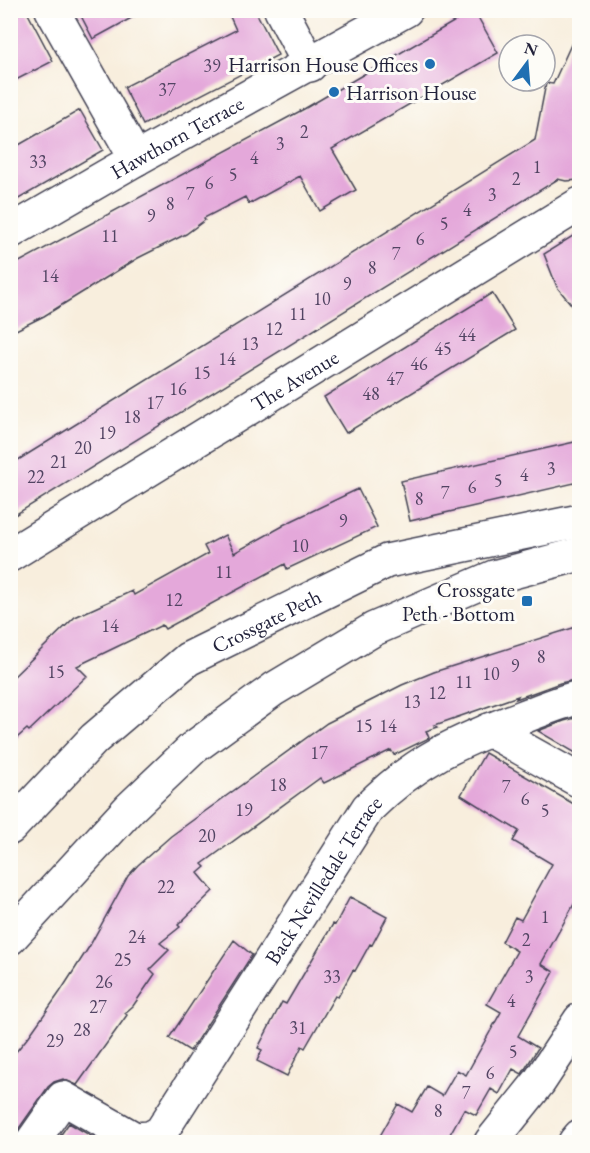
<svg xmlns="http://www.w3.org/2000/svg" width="590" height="1153" viewBox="0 0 590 1153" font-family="'EB Garamond',serif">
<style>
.building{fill:#e4a8da}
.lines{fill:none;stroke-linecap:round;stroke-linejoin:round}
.minor-casing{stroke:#424153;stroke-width:36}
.highway-casing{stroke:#424153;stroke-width:36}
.minor{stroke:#fff;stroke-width:33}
.highway{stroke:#fff;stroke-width:33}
.poi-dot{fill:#1f6fb2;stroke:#fdfcf7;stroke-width:2}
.labels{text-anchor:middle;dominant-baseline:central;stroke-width:6;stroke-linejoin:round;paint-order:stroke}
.number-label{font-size:18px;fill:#524463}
.poi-label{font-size:21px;fill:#22223b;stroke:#fdfcf7;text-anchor:end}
.street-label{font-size:21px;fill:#22223b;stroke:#fdfcf7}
</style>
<rect width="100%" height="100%" fill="#fdfcf7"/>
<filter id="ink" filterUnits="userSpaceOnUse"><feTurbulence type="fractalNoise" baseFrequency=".0167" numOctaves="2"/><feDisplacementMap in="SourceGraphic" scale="12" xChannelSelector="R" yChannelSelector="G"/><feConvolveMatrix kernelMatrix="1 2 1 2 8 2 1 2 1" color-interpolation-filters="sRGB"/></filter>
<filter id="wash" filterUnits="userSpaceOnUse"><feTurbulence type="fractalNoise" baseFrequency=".008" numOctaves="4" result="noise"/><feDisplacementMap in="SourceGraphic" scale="24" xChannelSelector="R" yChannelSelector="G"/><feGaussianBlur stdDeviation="1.35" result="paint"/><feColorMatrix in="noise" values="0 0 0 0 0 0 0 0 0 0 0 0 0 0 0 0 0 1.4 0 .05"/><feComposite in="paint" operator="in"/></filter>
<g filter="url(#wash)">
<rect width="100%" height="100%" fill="#f8eedd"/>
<g id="blocks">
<path class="building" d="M10,10H26L53,61L10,83Z
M78,10H146L93,39Z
M227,10H255L278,55L143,125L124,87L236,30Z
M474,10L498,53L332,149L356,190L320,211L300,176L249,204L245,197L204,218L205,220L186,234L138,258L44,316L10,333V267L304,109Z
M579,27V114L577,141L579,180L566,181L558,179L10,518V465L535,140L546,83L553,84Z
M80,110L103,150L10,204V150Z
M579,232V314L557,287L544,254Z
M492,293L515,330L346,433L324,397Z
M579,441V482L410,521L401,481Z
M358,489L377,527L287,569L285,564L165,629L162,625L77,666L87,676L29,731L27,729L10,744V680L75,617L132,591L134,595L208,554L204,546L225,535L234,553L283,526V525Z
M579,626V679L560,683L516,699L518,696L435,725L438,727L426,731L429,738L394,755L391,750L324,783L320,778L202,864L205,867L198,873L213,891L178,925L180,927L160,943L169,950L150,969L155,974L133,1006L125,1013L127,1015L77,1085L63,1079L54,1082L48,1087L17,1131L14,1143H10V1059L29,1036L60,992L89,947L128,876L138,865L171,836L327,723L402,685L434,672Z
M579,717V755L538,731L564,721Z
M485,753L579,807V895L541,964L554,972L518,1036L538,1048L522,1074L513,1069L499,1094L491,1089L476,1115L464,1109L445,1143H376L398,1104L412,1112L427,1087L442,1096L457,1070L466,1075L501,1012L487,1004L517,951L502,942L515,917L521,920L552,864L513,841L519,831L461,795Z
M350,897L387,917L372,945L370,944L355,971L353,970L338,997L335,996L305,1048L302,1046L287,1076L257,1061L262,1050L258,1048L282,1002L286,1004L333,924L335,925Z
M234,940L252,955L190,1051L169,1038Z
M69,1123L103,1143H55Z"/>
</g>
</g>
<g filter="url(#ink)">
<use href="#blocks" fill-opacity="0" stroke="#424153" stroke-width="1.5"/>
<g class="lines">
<defs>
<g id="minor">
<path d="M52,10L136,159"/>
<path d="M281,10L310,65"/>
<path id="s1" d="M10,232L136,159L406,10"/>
<path id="s2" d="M10,555L580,204"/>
<path d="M489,730L580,781"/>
<path id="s3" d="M10,828L94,739L188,659L387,561L580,521"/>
<path id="s4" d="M32,1142L63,1098L135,1139L150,1138L161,1132L368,808C417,759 459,741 523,717C541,710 560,702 580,697"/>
<path d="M491,1142L539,1082L580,1020"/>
<path d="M575,1142L580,1136"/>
</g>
<path id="highway" d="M10,938L130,808L193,748L274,689L374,629L494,577L580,554"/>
</defs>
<use href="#minor" class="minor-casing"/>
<use href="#highway" class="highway-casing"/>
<use href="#minor" class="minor"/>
<use href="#highway" class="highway"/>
</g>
</g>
<g class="poi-dot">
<circle cx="430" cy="64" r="6"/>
<circle cx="334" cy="92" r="6"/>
<rect x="521" y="595" width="12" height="12" rx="3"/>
</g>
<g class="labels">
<g class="number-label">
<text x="212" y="65">39</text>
<text x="167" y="89">37</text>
<text x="304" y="131">2</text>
<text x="280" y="143">3</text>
<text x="254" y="157">4</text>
<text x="38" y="161">33</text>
<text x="537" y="166">1</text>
<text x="233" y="174">5</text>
<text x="516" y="178">2</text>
<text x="209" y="182">6</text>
<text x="190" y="193">7</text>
<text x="492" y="194">3</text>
<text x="170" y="203">8</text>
<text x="467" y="209">4</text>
<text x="151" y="215">9</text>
<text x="444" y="223">5</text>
<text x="110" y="235">11</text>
<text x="420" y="238">6</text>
<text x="396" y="253">7</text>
<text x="372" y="267">8</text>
<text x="50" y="275">14</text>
<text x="347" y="283">9</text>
<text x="322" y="298">10</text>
<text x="298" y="313">11</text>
<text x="274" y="328">12</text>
<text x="467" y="334">44</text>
<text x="250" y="343">13</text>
<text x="443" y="348">45</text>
<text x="227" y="358">14</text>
<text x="419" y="363">46</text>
<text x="202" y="372">15</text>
<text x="395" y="378">47</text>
<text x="178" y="388">16</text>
<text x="371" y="393">48</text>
<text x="155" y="402">17</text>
<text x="132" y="416">18</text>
<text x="107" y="432">19</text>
<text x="83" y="447">20</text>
<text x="59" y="461">21</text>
<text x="551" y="468">3</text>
<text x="524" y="474">4</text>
<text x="36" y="476">22</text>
<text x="498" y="480">5</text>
<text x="472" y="486">6</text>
<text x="445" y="492">7</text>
<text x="419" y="498">8</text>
<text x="343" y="520">9</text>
<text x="300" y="545">10</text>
<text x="224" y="571">11</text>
<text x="174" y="599">12</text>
<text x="110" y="625">14</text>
<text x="541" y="656">8</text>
<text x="515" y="665">9</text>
<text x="56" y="671">15</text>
<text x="491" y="673">10</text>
<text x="464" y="681">11</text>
<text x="437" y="692">12</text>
<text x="412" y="701">13</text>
<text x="364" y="725">15</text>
<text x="388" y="725">14</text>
<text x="319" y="752">17</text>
<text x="278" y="784">18</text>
<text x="506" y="786">7</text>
<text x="525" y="798">6</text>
<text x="244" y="809">19</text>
<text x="545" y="810">5</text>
<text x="207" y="835">20</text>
<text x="166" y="886">22</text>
<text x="545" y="916">1</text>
<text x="137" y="936">24</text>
<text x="526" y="939">2</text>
<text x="123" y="959">25</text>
<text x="332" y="976">33</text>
<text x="529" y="976">3</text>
<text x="104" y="981">26</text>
<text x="511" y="1000">4</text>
<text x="98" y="1006">27</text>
<text x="298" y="1027">31</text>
<text x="82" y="1029">28</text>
<text x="55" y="1040">29</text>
<text x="513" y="1051">5</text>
<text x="490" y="1072">6</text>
<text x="466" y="1092">7</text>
<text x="438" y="1110">8</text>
</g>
<g class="poi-label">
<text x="418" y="64">Harrison House Offices</text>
<text x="346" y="92" text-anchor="start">Harrison House</text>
<text x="515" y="589">Crossgate<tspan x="515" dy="24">Peth - Bottom</tspan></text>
</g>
<g class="street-label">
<text stroke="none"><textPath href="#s1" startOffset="192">Hawthorn Terrace</textPath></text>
<text stroke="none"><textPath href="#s2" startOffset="334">The Avenue</textPath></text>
<text stroke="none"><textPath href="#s3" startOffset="333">Crossgate Peth</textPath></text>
<text stroke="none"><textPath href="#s4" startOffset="464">Back Nevilledale Terrace</textPath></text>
</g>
</g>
<rect width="590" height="1153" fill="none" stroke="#fdfcf7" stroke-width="36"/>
<g transform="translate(527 63) rotate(16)"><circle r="28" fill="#fdfcf7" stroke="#a5a5ac" stroke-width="1.5"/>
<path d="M0-4.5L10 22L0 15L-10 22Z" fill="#1f6fb2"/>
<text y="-9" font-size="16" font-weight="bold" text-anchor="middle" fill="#22223b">N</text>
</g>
</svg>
